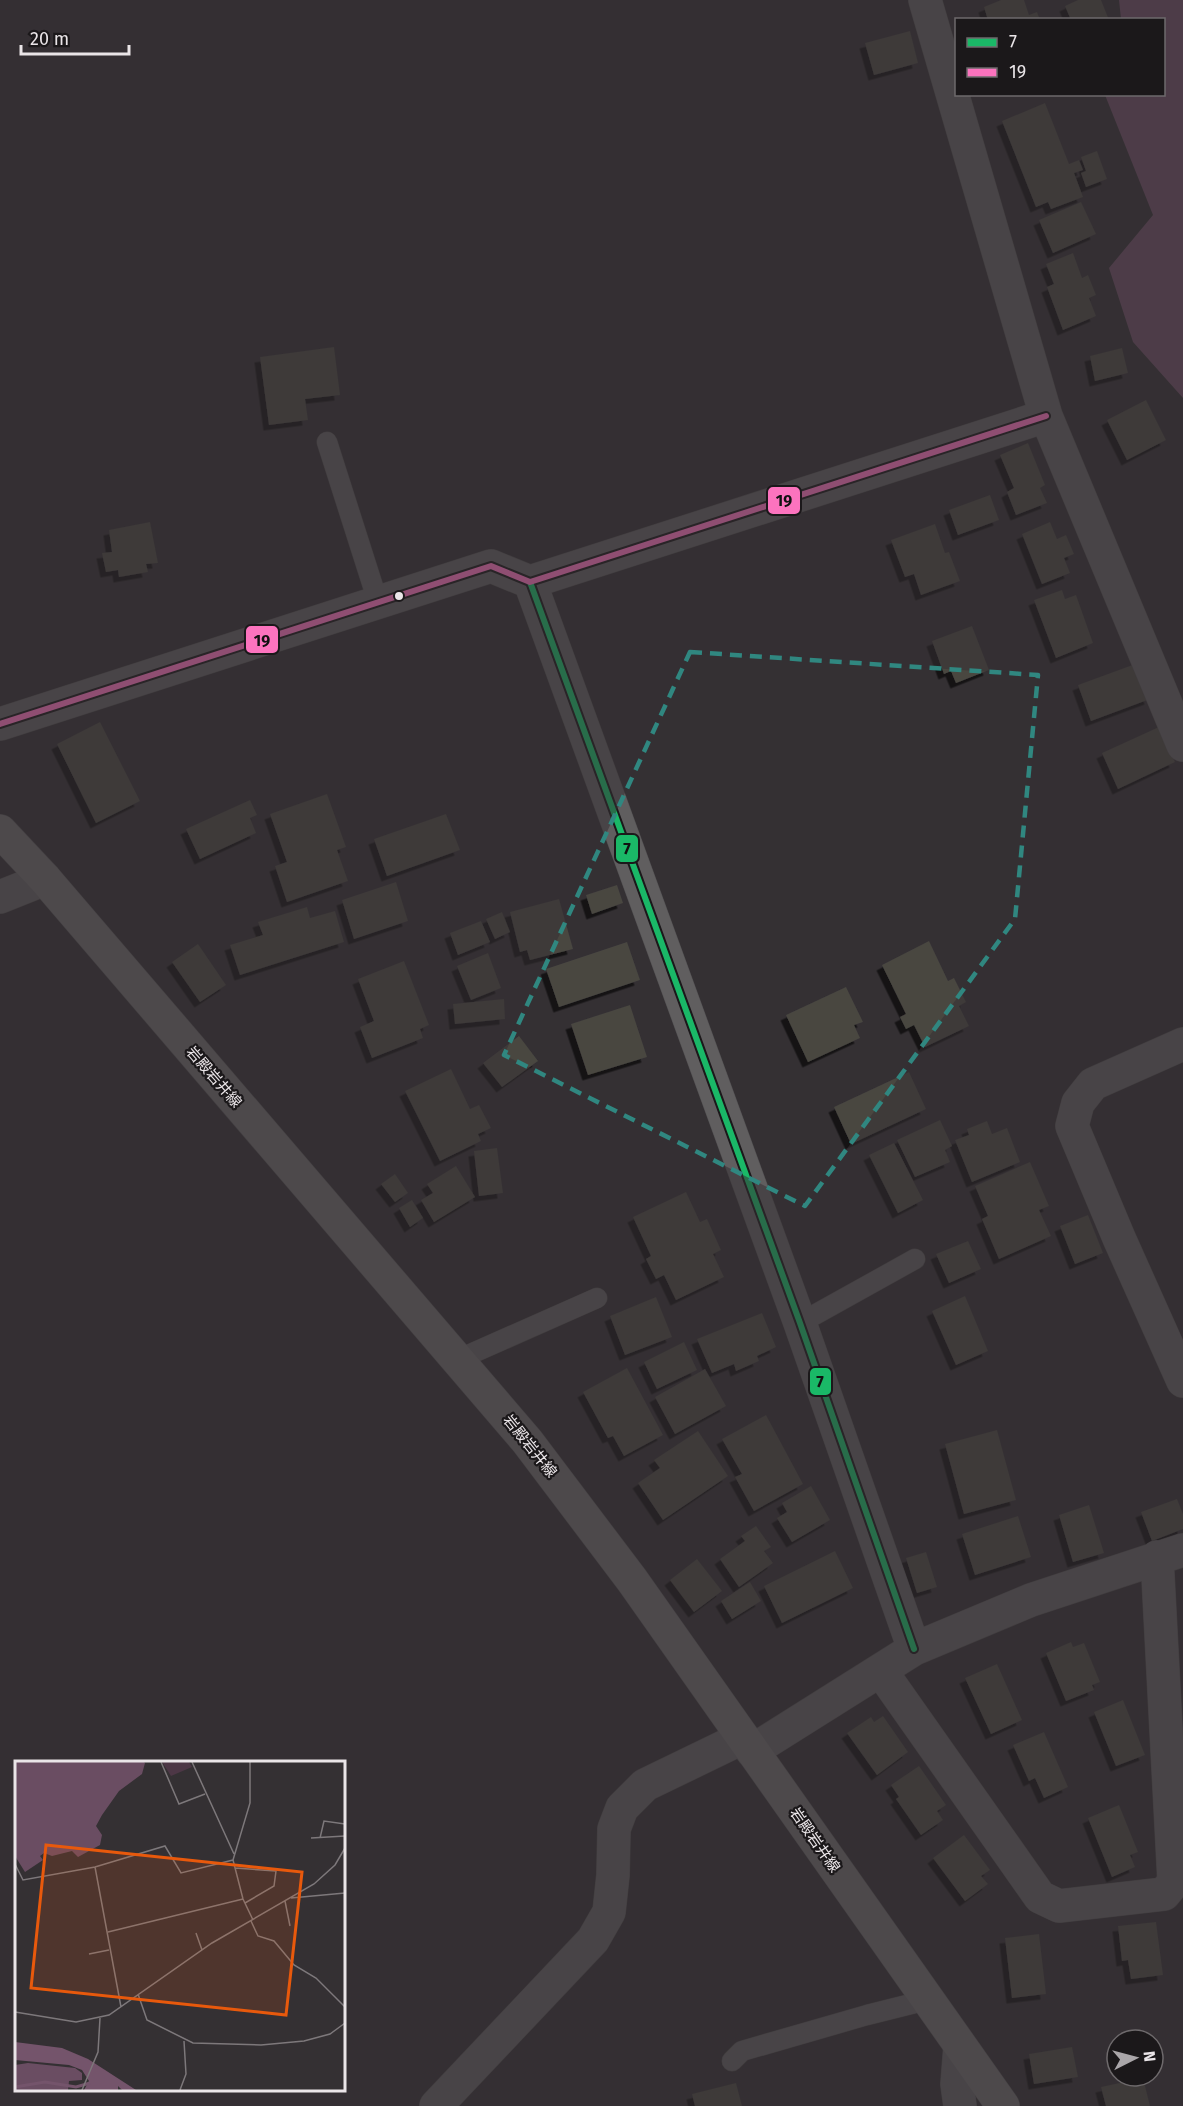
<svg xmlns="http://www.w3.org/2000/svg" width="1183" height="2106" viewBox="0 0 1183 2106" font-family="'Fira Sans','Noto Sans JP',sans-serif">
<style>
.forest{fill:#6a4d62}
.building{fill:#484641;filter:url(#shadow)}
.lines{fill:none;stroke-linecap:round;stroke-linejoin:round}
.service-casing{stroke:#504e50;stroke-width:21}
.minor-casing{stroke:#504e50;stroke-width:34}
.secondary-casing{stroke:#504e50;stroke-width:34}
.service{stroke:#605e5f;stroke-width:20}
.minor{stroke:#605e5f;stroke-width:33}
.secondary{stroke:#6a6869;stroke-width:33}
.bus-1-casing{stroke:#1b181a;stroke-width:10}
.bus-2-casing{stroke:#1b181a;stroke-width:10}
.bus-1{stroke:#1ab867;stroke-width:6}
.bus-2{stroke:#fc73be;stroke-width:6}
.marked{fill:none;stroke:#308780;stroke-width:4.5;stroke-dasharray:12 8;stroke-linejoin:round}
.bus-dot{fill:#eae5e8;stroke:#1b181a;stroke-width:2}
.labels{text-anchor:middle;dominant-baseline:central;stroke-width:4.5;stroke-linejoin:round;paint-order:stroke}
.street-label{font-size:15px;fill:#eae5e8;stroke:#1b181a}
.inset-river{fill:none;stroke:#74546b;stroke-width:3}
.inset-road{fill:none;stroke:#7d787b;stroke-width:1.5}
.view{fill:#e8590c;fill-opacity:0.15;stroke:#e8590c;stroke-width:3}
.inset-edge{fill:none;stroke:#eae5e8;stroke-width:3}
.line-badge{stroke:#1b181a;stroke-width:2}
.pale-badge-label{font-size:16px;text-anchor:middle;font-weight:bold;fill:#111}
</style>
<defs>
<filter id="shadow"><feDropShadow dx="-5.5" dy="5.5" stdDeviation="0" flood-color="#0009"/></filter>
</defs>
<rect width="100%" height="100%" fill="#343033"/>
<path class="forest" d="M1119,0H1183V398L1133,342L1109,268L1153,215L1105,95L1164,94V20L1121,19Z"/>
<path class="building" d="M1001,0H1024L1029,15L1037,12L1040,20H988L984,7Z
M1078,0H1101L1109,20H1071L1065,6Z
M910,31L918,63L874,75L865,43Z
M1045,103L1069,164L1079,160L1083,170L1074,173L1083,197L1051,209L1048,202L1036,207L1002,121Z
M1097,151L1107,179L1086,187L1081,173L1086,171L1081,157Z
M1081,202L1096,234L1053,253L1039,220Z
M1073,253L1082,278L1088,275L1096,295L1089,298L1096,316L1063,330L1047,287L1054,284L1046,264Z
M334,347L340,395L305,399L308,420L269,425L260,357Z
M1122,348L1128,373L1095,381L1090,356Z
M1146,400L1166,440L1127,460L1107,420Z
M1028,443L1045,485L1040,488L1047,503L1016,515L1007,492L1014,488L1000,455Z
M990,495L999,520L958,535L949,510Z
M150,522L158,563L146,564L148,572L119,577L118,570L106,572L102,553L112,552L109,530Z
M1050,522L1057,539L1066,535L1074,554L1064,558L1070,573L1042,584L1022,534Z
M935,524L945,553L949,552L960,581L921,595L914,574L905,577L891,540Z
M1062,590L1065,599L1076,595L1093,643L1056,658L1034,600Z
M972,626L989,670L956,683L951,671L944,674L932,641Z
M1138,663L1150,699L1091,721L1078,685Z
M100,722L140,801L96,823L57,744Z
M1159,727L1175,762L1118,789L1102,753Z
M327,794L346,847L337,850L348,881L287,902L275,866L287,862L270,814Z
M250,800L257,815L250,818L256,833L200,859L186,829Z
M446,814L460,850L387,876L374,839Z
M396,882L408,921L354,939L342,900Z
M617,885L623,903L592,914L586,895Z
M559,899L573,949L530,960L527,950L520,952L510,912Z
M307,907L310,918L335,911L344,942L240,975L230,945L263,935L258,922Z
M502,912L510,932L495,939L486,919Z
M481,921L490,942L458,955L450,933Z
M929,941L948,981L954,978L966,1002L959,1006L969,1026L925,1047L914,1025L906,1029L900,1017L906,1014L882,965Z
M627,942L640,980L559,1007L546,969Z
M198,944L226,985L200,1002L172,962Z
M488,953L501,988L471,1000L457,966Z
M404,961L429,1025L420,1029L423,1038L372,1058L360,1027L374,1021L358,979Z
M846,987L863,1022L854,1025L860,1038L808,1062L786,1015Z
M504,999L505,1019L455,1024L453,1004Z
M630,1005L647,1057L588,1075L571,1024Z
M519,1036L538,1061L502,1087L483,1063Z
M451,1069L470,1109L479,1105L491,1128L478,1134L481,1141L440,1161L405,1091Z
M909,1072L926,1109L851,1144L834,1107Z
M940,1120L952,1146L945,1150L950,1162L915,1177L897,1140Z
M987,1121L992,1134L1007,1128L1020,1162L972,1182L955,1140L969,1135L967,1129Z
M894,1143L923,1200L898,1213L869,1155Z
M497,1148L503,1193L479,1196L474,1151Z
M1030,1162L1049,1206L1039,1210L1051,1236L999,1259L982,1219L988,1216L975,1186Z
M456,1166L475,1197L434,1222L421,1200L433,1193L427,1184Z
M395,1174L408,1193L395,1202L381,1184Z
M686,1192L700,1222L707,1219L721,1250L713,1254L724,1277L676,1300L664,1275L656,1279L646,1259L651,1256L633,1217Z
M412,1200L423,1218L410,1227L399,1208Z
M1088,1215L1103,1253L1075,1264L1060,1226Z
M968,1241L981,1269L949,1283L936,1254Z
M965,1296L988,1351L956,1365L932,1311Z
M656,1297L672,1337L625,1355L610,1316Z
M762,1313L776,1347L757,1356L759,1361L736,1371L734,1364L712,1373L697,1339Z
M684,1342L697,1370L657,1389L644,1362Z
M627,1368L663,1435L624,1456L613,1436L608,1438L583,1392Z
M705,1369L726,1406L675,1434L655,1397Z
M766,1415L803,1484L754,1511L735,1477L742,1474L722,1439Z
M997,1430L1016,1500L964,1514L945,1444Z
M698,1431L728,1476L663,1520L638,1483L660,1468L654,1460Z
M811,1486L830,1520L792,1542L777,1518L787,1512L782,1503Z
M1177,1499L1183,1514V1529L1152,1541L1141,1512Z
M1089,1505L1104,1553L1073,1562L1059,1515Z
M1018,1516L1031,1557L975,1575L962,1534Z
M756,1526L771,1547L764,1551L773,1563L739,1587L720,1559L745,1541L741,1536Z
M835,1551L853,1588L782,1623L764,1586Z
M926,1552L937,1587L917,1593L906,1558Z
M697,1559L722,1591L694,1612L670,1580Z
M750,1582L761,1601L732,1619L721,1601Z
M1071,1642L1073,1647L1084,1643L1100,1682L1092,1685L1094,1690L1066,1701L1046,1653Z
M997,1664L1022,1720L991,1734L965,1678Z
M1123,1700L1145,1755L1116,1766L1094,1712Z
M883,1716L908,1752L877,1775L847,1733L871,1717L874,1722Z
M1044,1732L1068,1787L1044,1798L1035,1778L1029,1781L1013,1745Z
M919,1766L946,1805L937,1811L943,1820L921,1835L896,1799L899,1797L891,1785Z
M1119,1805L1138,1852L1130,1855L1135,1867L1112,1877L1088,1818Z
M964,1835L990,1870L981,1876L988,1884L965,1901L933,1858Z
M1156,1922L1163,1975L1131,1979L1128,1960L1122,1961L1118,1926Z
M1039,1934L1046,1994L1012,1998L1005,1938Z
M1072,2047L1078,2077L1034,2084L1029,2054Z
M1143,2078L1150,2106H1106L1101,2087Z
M736,2083L742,2106H695L692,2094Z"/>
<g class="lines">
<defs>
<path id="service" d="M327,442L378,602
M800,1323L915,1259
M457,1360L597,1298
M732,2061L742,2051L867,2015L927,2000"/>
<path id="minor" d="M925,0L1046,416L1183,745
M530,582L800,1323L914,1649
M0,724L491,566L530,582L1046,416
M0,897L45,879
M1183,1044L1093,1084L1078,1103L1072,1126L1119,1238L1183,1381
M881,1671L1040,1897L1059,1906L1164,1894L1174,1882L1157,1557
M752,1751L914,1649L1031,1600L1183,1550
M960,2046L957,2084L960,2106
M436,2106L593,1940L609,1912L613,1875L614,1829L622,1808L645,1785L742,1738"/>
<path id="secondary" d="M0,831L45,879L527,1441L632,1580L1003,2106"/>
</defs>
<use href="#service" class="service-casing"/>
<use href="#minor" class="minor-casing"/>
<use href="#secondary" class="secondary-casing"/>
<use href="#service" class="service"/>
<use href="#minor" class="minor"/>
<use href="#secondary" class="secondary"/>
<defs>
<path id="bus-1" d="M530,582L800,1323L914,1649"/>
<path id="bus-2" d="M0,724L491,566L530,582L1046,416"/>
</defs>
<use href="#bus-1" class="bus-1-casing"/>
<use href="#bus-2" class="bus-2-casing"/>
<use href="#bus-1" class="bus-1"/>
<use href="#bus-2" class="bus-2"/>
</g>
<path d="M0 0H1183V2106H0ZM690,652L1038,675L1015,919L805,1206L504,1055Z" fill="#343033" fill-opacity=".55" fill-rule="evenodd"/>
<path class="marked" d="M690,652L1038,675L1015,919L805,1206L504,1055Z"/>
<circle class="bus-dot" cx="399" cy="596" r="5"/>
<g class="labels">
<g class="street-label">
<text transform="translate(214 1077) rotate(49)">岩殿岩井線</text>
<text transform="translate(530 1446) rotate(51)">岩殿岩井線</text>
<text transform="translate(815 1840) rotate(55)">岩殿岩井線</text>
</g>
</g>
<g transform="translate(15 1761)">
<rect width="330" height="330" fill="#343033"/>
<path d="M147,1H174L177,6L156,15Z" fill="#4d3746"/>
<path d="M0,1H129L130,2L127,13L104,30L87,54L81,65L87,74L85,84L63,96L57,90L37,95L29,92L25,95L28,99L10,111L0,95ZM13,302L60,307L67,312V319L54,320L53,329H0V304Z" fill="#6a4d62"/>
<path d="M0,281L47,287L73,298L121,329H107L103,325V329H69L74,320L67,309L54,304L0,299Z" fill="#74546b"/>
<path class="inset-river" d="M0,326L30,321L61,326L75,322"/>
<path class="inset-road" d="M146,1L164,43L190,33M177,1L219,93M235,1V42L218,99L228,138L238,159M296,77L330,75M305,77L309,60L330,63M0,103L8,119L80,106L150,85L166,112L218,99M80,106L106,246M220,107L261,110L259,125L230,142M276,137L330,132M270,140L275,165M236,160L243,175L259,180L279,204L301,217L330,246M93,171L228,138M181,172L187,189M74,193L94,189M123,233L132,259L178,282L246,284L289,280L315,273L330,262M0,251L61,261L94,254L197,182L299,123L320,104L330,87M67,329L83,291L85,257M165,329L171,313L169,280"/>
<path class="view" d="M31,84L287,111L271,254L16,227Z"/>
<rect width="330" height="330" class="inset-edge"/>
</g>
<g class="line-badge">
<rect x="767" y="486" width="34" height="29" rx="6" fill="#fc73be"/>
<rect x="245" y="625" width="34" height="29" rx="6" fill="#fc73be"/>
<rect x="615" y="834" width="24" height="29" rx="6" fill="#1ab867"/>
<rect x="809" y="1367" width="23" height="29" rx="6" fill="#1ab867"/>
</g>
<g class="pale-badge-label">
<text x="784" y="506">19</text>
<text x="262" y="646">19</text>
<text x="627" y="854">7</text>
<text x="820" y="1387">7</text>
</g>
<rect x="955" y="18" width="210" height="78" fill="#1b181a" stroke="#6e6a6c" stroke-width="1.5"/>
<rect x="967" y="38" width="30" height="9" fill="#1ab867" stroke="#6e6a6c" stroke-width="1.5"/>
<text x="1009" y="48" font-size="18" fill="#eae5e8">7</text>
<rect x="967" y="68" width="30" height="9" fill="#fc73be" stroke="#6e6a6c" stroke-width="1.5"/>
<text x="1009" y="78" font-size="18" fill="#eae5e8">19</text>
<g transform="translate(1135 2058) rotate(84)"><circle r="28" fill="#1b181a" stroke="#6e6a6c" stroke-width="1.5"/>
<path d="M0-4.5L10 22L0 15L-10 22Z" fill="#aaa6a9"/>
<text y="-9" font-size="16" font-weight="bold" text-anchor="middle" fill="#eae5e8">N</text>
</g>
<path d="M21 45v9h108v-9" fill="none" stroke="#eae5e8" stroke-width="3"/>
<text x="30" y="45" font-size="18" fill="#eae5e8" stroke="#1b181a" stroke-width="4.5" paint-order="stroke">20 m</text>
</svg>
